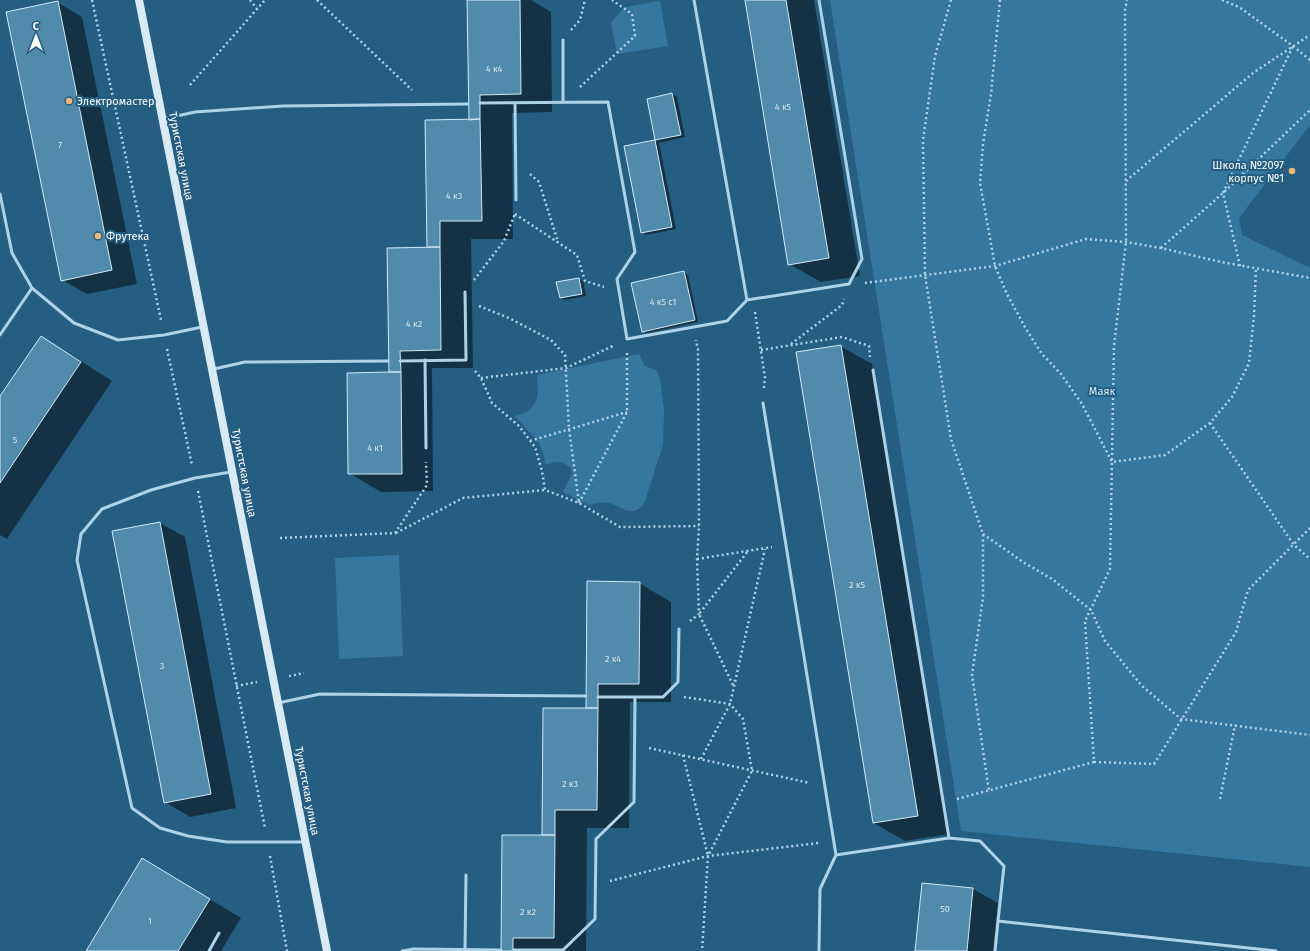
<svg xmlns="http://www.w3.org/2000/svg" width="1310" height="951" viewBox="0 0 1310 951" font-family="'Fira Sans',sans-serif">
<style>
.green{fill:#36779e}
.shadow{fill:#0007}
.building{fill:#528aac;stroke:#d2e8f6}
.lines{fill:none;stroke-linecap:round;stroke-linejoin:round}
.path{stroke:#aed2e7;stroke-width:2.5;stroke-dasharray:2 3;stroke-linecap:butt}
.service{stroke:#aed2e7;stroke-width:3}
.secondary{stroke:#d8eaf6;stroke-width:8}
.poi-dot{fill:#f0b673;stroke:#265e82;stroke-width:1.5}
.labels{text-anchor:middle;dominant-baseline:central;stroke-width:4;stroke-linejoin:round;paint-order:stroke}
.number-label{font-size:9px;fill:#d4e2ea}
.poi-label{font-size:11px;fill:#fff;stroke:#265e82;text-anchor:start}
.street-label{font-size:11px;fill:#fff;stroke:#265e82}
.park-label{font-size:11px;fill:#d2e8f6;stroke:#265e82}
</style>
<rect width="100%" height="100%" fill="#265e82"/>
<path class="green" d="M830,0H1310V125L1239,218L1242,235L1310,268V867L961,831Z
M660,1L668,46L617,54L611,22L625,7Z
M639,354L645,366L656,370L660,378L664,410L663,445L645,501C634,520 623,507 609,503C602,501 596,503 589,505L563,492L572,474L571,468C560,460 557,461 545,465L544,456L539,443L515,416C520,414 527,413 530,409C540,401 538,386 537,375Z
M399,555L403,656L339,659L335,558Z"/>
<path class="shadow" d="M468,0H531L551,12L552,112L512,113L513,239H471L473,368H432L433,491L381,492L349,473L390,373L428,248L426,121H470Z
M746,0H814L860,276L821,282L789,264Z
M57,2L82,17L137,284L87,294L62,280Z
M672,94L677,97L685,137L659,143L676,229L646,235L642,232L625,147L656,141L648,99Z
M684,272L688,275L698,322L647,333L643,331Z
M579,279L583,281L586,296L565,300L560,298Z
M41,337L73,356L112,381L7,539L0,535V398Z
M840,346L872,364L949,834L905,841L874,823Z
M160,523L185,537L236,808L190,817L165,802Z
M639,583L671,602V702H630L629,828H587L586,951H502L587,709Z
M143,859L241,918L221,951H87Z
M973,889L998,903L993,951H916Z"/>
<path class="building" d="M467,0H520L521,94L480,95V119L469,120Z
M745,0H786L829,258L788,265Z
M58,1L112,270L61,281L6,12Z
M672,93L681,135L655,140L647,99Z
M480,119L482,221H440V247H427L425,120Z
M655,140L672,227L641,233L624,146Z
M440,247L441,350L400,351L401,372H389L387,248Z
M684,271L695,320L642,332L631,283Z
M579,278L582,294L560,298L556,282Z
M41,336L81,362L0,483V396Z
M841,345L918,816L873,823L796,352Z
M389,372H401L402,474H348L347,373Z
M160,522L211,794L164,803L112,531Z
M587,581L640,582L639,684H598V708H586Z
M543,708H598L597,810H555V835H542Z
M502,835H555L554,938H513V951H501Z
M142,858L210,899L178,951H86Z
M922,883L973,888L967,951H915Z"/>
<g class="lines">
<path class="path" d="M92,0L161,320
M250,0L257,9
M317,0L412,90
M951,0L935,56L923,140L925,275L951,439L983,534V597L972,675L989,791
M1000,0L991,94L983,144L980,183L995,266L1007,294L1026,329L1042,354L1061,374L1082,404L1112,462L1165,455L1210,423L1232,397L1249,363L1254,316L1256,268
M1222,0L1239,7L1293,46L1310,60
M571,30L580,20L585,0
M190,85L265,0
M580,87L635,36L632,14L612,0
M530,174L539,182L558,242
M1126,181L1253,73L1310,35
M515,214L577,255L585,281L604,287
M1161,248L1223,193L1310,110
M1240,266L1223,193L1293,46
M474,280L504,241L515,214
M865,283L995,266L1086,239L1126,242L1161,248L1221,262L1310,278
M479,306L509,318L551,340L565,355L569,429L579,503
M755,312L765,378L764,388
M791,344L842,305L844,299
M167,349L192,465
M761,350L842,337L869,346L870,357
M475,371L481,378L492,403L519,426L535,447L542,471L545,490L579,503L620,527L699,526
M481,378L566,368L615,345
M1210,423L1294,545L1310,559
M530,441L627,412
M198,491L265,828
M579,503L627,412V353
M396,533L463,498L545,490
M983,534L1023,562L1052,579L1091,610L1105,641L1142,686L1181,719L1310,735
M280,538L395,533L427,485L426,462
M697,559L772,547
M690,621L699,614L697,559L699,526L698,350L696,340
M289,676L304,673
M733,685L699,614L748,551
M236,686L257,682
M684,697L730,704L743,719L752,771L708,856L702,951
M649,748L810,783
M683,755L708,856
M701,759L730,704L765,549
M1094,762L1154,764L1236,632L1248,590L1310,528
M957,799L1094,762L1085,621L1110,569L1114,346L1126,242L1125,10L1127,0
M1220,799L1235,725
M270,856L287,951
M610,881L708,856L819,843"/>
<path class="service" d="M694,0L747,300
M563,40V102
M480,103L608,102L635,252L617,279L627,339L727,321L747,300L849,284L862,259L819,0
M515,103L516,200
M163,119L195,112L283,106L468,104
M0,194L12,253L32,288L74,323L118,340L164,335L202,327
M0,335L32,288
M425,360L426,448
M400,361L466,360L465,292
M214,369L245,362L388,361
M873,370L949,838
M763,403L836,855L949,838L980,841L1004,866L998,921L1276,951
M231,472L195,478L151,490L102,509L81,534L77,560L132,808L160,828L188,836L227,842H305
M598,697H663L678,682L679,629
M278,703L320,694L586,696
M465,949L466,875
M513,950H563L595,919L596,839L634,802L635,697
M209,951L219,933
M402,951L414,949L501,950
M819,951L820,889L836,855
M995,951L998,921"/>
<path class="secondary" d="M139,0L327,951"/>
</g>
<g class="poi-dot">
<circle cx="69" cy="101" r="4"/>
<circle cx="1292" cy="171" r="4"/>
<circle cx="98" cy="236" r="4"/>
</g>
<g class="labels">
<g class="number-label">
<text x="494" y="69">4 к4</text>
<text x="783" y="107">4 к5</text>
<text x="60" y="145">7</text>
<text x="454" y="196">4 к3</text>
<text x="663" y="302">4 к5 с1</text>
<text x="414" y="324">4 к2</text>
<text x="15" y="440">5</text>
<text x="375" y="448">4 к1</text>
<text x="857" y="585">2 к5</text>
<text x="613" y="659">2 к4</text>
<text x="162" y="666">3</text>
<text x="570" y="784">2 к3</text>
<text x="945" y="909">50</text>
<text x="528" y="912">2 к2</text>
<text x="150" y="921">1</text>
</g>
<g class="poi-label">
<text x="77" y="101">Электромастер</text>
<text x="1284" y="165" text-anchor="end">Школа №2097<tspan x="1284" dy="13">корпус №1</tspan></text>
<text x="106" y="236">Фрутека</text>
</g>
<g class="street-label">
<text transform="translate(181 156) rotate(79)">Туристская улица</text>
<text transform="translate(244 473) rotate(79)">Туристская улица</text>
<text transform="translate(307 791) rotate(79)">Туристская улица</text>
</g>
<g class="park-label">
<text x="1102" y="391">Маяк</text>
</g>
</g>
<g transform="translate(36 36)" stroke="#265e82" stroke-width="3" paint-order="stroke">
<path d="M0-3L7 15L0 10L-7 15Z" fill="#ffffff"/>
<text y="-6" font-size="11" font-weight="bold" text-anchor="middle" fill="#ffffff">С</text>
</g>
</svg>
